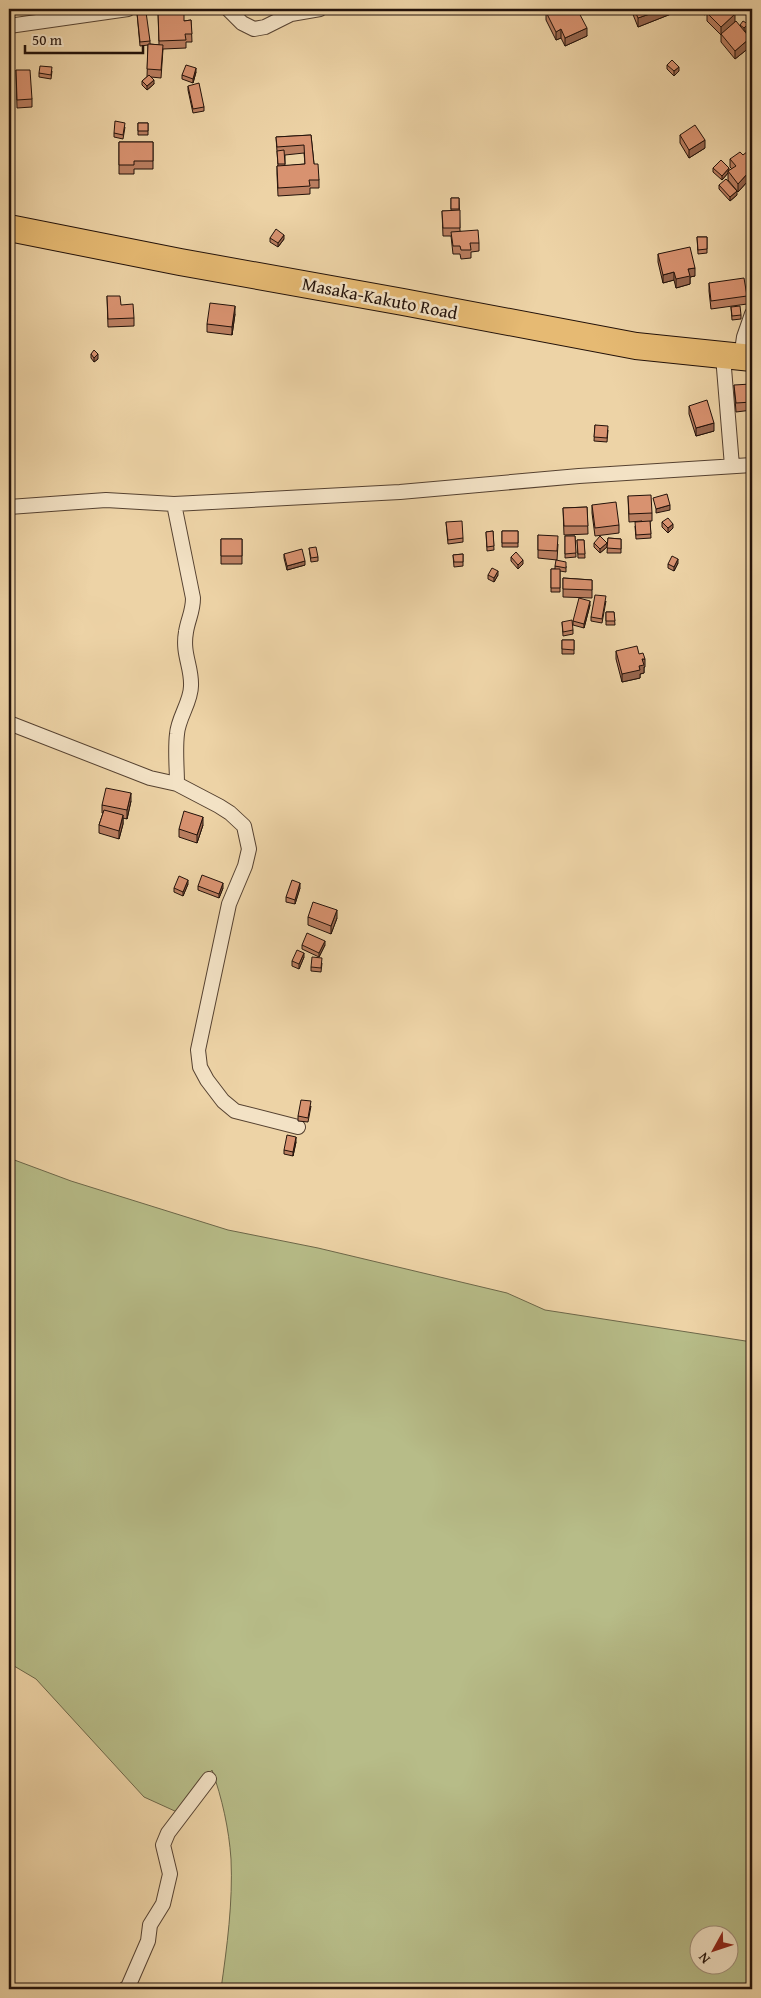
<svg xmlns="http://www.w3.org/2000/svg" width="761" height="1998" viewBox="0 0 761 1998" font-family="'Gentium Book Plus',serif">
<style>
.green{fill:#b7bc88;stroke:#6d6749;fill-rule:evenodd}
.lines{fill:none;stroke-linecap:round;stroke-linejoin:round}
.street-casing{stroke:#564231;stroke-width:16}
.highway-casing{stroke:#23120a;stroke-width:28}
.street{stroke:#f3e2c5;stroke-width:14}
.highway{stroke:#e6ba73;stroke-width:26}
.wall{fill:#ba7e60;stroke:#23120a;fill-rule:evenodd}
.shaded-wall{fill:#97664e;stroke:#23120a}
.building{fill:#d89270;stroke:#23120a}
.labels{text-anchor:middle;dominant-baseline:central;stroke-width:5;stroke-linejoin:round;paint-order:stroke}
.street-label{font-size:18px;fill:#23120a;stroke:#f3e2c5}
</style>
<rect width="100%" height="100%" fill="#edd3a6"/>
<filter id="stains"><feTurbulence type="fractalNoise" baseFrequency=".004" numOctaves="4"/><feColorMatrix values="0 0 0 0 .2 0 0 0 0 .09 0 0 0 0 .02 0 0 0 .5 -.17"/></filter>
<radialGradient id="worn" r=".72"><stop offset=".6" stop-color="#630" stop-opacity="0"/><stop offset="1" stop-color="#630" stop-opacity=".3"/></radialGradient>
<path class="green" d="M9,1158L71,1181L228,1230L318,1248L507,1293L545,1310L752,1342V1989H221C227,1947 233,1902 231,1859C229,1829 222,1798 212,1770L177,1812L144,1797L36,1679L9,1663ZM698,1936H728V1966H698Z"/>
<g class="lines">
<defs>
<path id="street" d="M228,9L242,23L254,29L265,27L291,14L320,9
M9,26L128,9
M723,356L732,466
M741,358L744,337L752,314
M174,504L193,598C193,612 188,619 186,632C182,654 192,667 191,686C191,702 178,718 177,734C175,750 177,768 177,784
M9,507L106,500L174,504L400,492L579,476L752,465
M9,723L150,778L177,784L219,806L230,813L244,826L249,849L245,866L229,904L198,1050L200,1067L207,1080L223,1101L235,1111L298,1127
M125,1989L128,1987L148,1941L150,1925L163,1904L170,1874L163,1845L168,1833L209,1779"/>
<path id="highway" d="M9,228L180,262L403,302L636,346L752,358"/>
</defs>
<use href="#street" class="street-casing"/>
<use href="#highway" class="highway-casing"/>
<use href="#street" class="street"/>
<use href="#highway" class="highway"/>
</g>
<path class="wall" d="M546,9H577L587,36L565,46L561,38L556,40L546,20V12L547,11Z
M632,9H676V12L638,27L632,12Z
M699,9H712L704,15Z
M748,9H752V14Z
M158,11L184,21L191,20L192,42H186V48L163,49L161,78L151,77L154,84L147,90L142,85V81L147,77L148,45L140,46L137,13L150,41V44L159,45Z
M707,13L735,22L740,26V25L748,28L745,32L748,36V32L752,29V43L750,40V47L735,59L721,42V35L707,21Z
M667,65L679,71L674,76L667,69Z
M16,70L32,99V107L17,108Z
M52,71L51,79L39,77V73Z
M196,72L193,83L182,79V75Z
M188,86L204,107V111L193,113L188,90Z
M138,123H148V135H138Z
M125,127L123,139L114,137V133Z
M311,135L314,164L319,180V188H310V194L278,196L277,174V166H278L276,137ZM304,153L305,164L285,166V155Z
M680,135L705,148L689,158L680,143Z
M119,142H153V169H134V174H119Z
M752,152V186L751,187L747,182L738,192L728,180V173L722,180L713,172V168L729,171L732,169L730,167V159L750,154Z
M719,185L737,195L730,201L719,189Z
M451,198H459L460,231L479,243V251L471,252V258L461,259L460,254H453L451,236H443L442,211H451Z
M697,237H707V253L698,254Z
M270,238L284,239L278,247L270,242Z
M658,254L695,276L690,277V284L676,288L674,280L663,283L658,262Z
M709,283L747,296V304L711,309L709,291Z
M107,296L134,318V326L108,327Z
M731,307L741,315V319L732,320Z
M235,314L232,335L207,332V324Z
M91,354L98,359L94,362L91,358Z
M734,385L752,402V410L736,412Z
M689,406L714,431L696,436L689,414Z
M595,425L608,430L607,442L594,441Z
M628,496L652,513V521H650L651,538L636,539L635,526L642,521L629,522Z
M592,505L619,525V533L595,536L592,513Z
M587,507L588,534L564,535L563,508Z
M446,522L463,538V542L448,544Z
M662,522L673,528L668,533L662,527Z
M493,531L494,550L487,551L486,532Z
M502,531H518V547H502Z
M538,535L558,544L557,560L538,558Z
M565,536H575L576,557L565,558Z
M608,538L621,539V553H607Z
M221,539H242V564H221Z
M577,540H584L585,558H578Z
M594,543L607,547L600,553L594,547Z
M309,548L318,557V561L311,562Z
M284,554L305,565L287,570L284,558Z
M463,554V566L454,567L453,555Z
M511,557L523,564L518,569L511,561Z
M678,563L674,571L668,568V564Z
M555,566H566V572L560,571V592H551V569H555Z
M488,575H498L494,582L488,579Z
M563,578L592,580V598L563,597Z
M606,601L602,623L591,621V617Z
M590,605L584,628L573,625V621Z
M606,612H614L615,625H606Z
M562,622L573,630V634L563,636Z
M562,640H574V654H562Z
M616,651L645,667H644V673L640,674V678L622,682L616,659Z
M131,801L127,819L123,818V824L119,839L99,833V825L103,813H102V805Z
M203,825L197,843L179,837V829Z
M188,884L183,896L174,892V888Z
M198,886L223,888L219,898L198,890Z
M300,888L295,904L286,902V897Z
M308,917L337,918L331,934L308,925Z
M302,945H325L319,957L302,949Z
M304,957L299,969L292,966V961Z
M322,963L321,972L311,971V967Z
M311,1106L308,1122L298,1121V1116Z
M296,1142L293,1156L284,1154V1150Z"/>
<path class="shaded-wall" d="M664,9H676V12L638,27V18Z
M704,9H712L704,15Z
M735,14V22L721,35V27Z
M748,24V28L744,33V28Z
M587,28V36L565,46V38Z
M561,29V38L556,40V32Z
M750,38V47L735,59V51Z
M679,67V71L674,76V71Z
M196,68V72L193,83V79Z
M154,80V84L147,90V86Z
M705,140V148L689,158V150Z
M729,168V172L728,171V173L722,180V176Z
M747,174V182L738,192V184Z
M752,178V186L751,187V179Z
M737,191V195L730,201V197Z
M284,235V239L278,247V243Z
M695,268V276L690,277V284L676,288V279L688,269Z
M674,272V280L663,283V275Z
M235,306V314L232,335V327Z
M98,354V359L94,362V358Z
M714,423V431L696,436V428Z
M670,505V510L656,513V509Z
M673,524V528L668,533V528Z
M607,543V547L600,553V549Z
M678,559V563L674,571V567Z
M523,560V564L518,569V565Z
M305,561V565L287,570V566Z
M498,571V575L494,582V578Z
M590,601V605L584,628V624Z
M642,659H645V667H644V673L640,674V678L622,682V674L639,666Z
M131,793V801L127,819V810Z
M123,815V824L119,839V831Z
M203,817V825L197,843V835Z
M188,880V884L183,896V892Z
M223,883V888L219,898V894Z
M300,883V888L295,904V900Z
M337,910V918L331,934V926Z
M325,941V945L319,957V953Z
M304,953V957L299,969V964Z
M296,1137V1142L293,1156V1152Z"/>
<path class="building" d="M552,9H577L587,28L565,38L561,29L556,32L546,12Z
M634,9H664L638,18Z
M712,9H730L735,14L721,27L707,13Z
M184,10V21L191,20L192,34H185L186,40L159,41L158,11Z
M146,12L150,41L140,42L137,13Z
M736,21L750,38L735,51L721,34Z
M743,21L748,24L744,28L740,25Z
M752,29V39L748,32Z
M148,44L163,45L161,70L147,69Z
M672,60L679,67L674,71L667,65Z
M186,65L196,68L193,79L182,75Z
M40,66L52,67L51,75L39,73Z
M16,70H30L32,99L17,100Z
M149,75L154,80L147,86L142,81Z
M199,83L204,107L193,109L188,86Z
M115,121L125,123L123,135L114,133Z
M138,123H148V131H138Z
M695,125L705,140L689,150L680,135Z
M311,135L314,164H318L319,180H309L310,186L278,188L277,166L305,164L304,145L277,147L276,137Z
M119,142H153V161H134V165H119Z
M284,150L285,164H278L277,151Z
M748,151L750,154L752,152V178L751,179L747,174L738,184L728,171L736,166L730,159L740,152L743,155Z
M721,160L729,168L722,176L713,168Z
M726,179L737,191L730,197L719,185Z
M451,198H459V209H451Z
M460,210V228H443L442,211Z
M276,229L284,235L278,243L270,238Z
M478,230L479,243H470L471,250H461L460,246H453L451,232Z
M697,237H707V249L698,250Z
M690,247L695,268L688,269L690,276L676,279L674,272L663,275L658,254Z
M744,278L747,296L711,301L709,283Z
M107,296H120L121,305L133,304L134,318L108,319Z
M210,303L235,306L232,327L207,324Z
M740,306L741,315L732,316L731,307Z
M94,350L98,354L94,358L91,354Z
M751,384L752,402L736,403L734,385Z
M707,400L714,423L696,428L689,406Z
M595,425L608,426L607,438L594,437Z
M667,494L670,505L656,509L653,498Z
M651,495L652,513L629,514L628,496Z
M616,502L619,525L595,528L592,505Z
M587,507L588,526H564L563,508Z
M668,518L673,524L668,528L662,522Z
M462,521L463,538L448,540L446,522Z
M650,521L651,534L636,535L635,522Z
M493,531L494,546L487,547L486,532Z
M502,531H518V543H502Z
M538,535L558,536L557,551L538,550Z
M565,536H575L576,553L565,554Z
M600,536L607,543L600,549L594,543Z
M608,538L621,539V549L607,548Z
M221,539H242V556H221Z
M577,540H584L585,554H578Z
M316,547L318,557L311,558L309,548Z
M302,549L305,561L287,566L284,554Z
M516,552L523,560L518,565L511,557Z
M463,554V562H454L453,555Z
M672,556L678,559L674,567L668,564Z
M556,560L566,562V568L555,566Z
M492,568L498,571L494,578L488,575Z
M551,569H560V588H551Z
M563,578L592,580V590L563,589Z
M595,595L606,596L602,619L591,617Z
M579,598L590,601L584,624L573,621Z
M606,612H614L615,621H606Z
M572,620L573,630L563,632L562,622Z
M562,640H574V650L562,649Z
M637,646L639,654L643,653L645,659H642L644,665L639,666L640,670L622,674L616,651Z
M106,788L131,793L127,810L102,805Z
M104,810L123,815L119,831L99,825Z
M184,811L203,817L197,835L179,829Z
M202,875L223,883L219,894L198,886Z
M179,876L188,880L183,892L174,888Z
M292,880L300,883L295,900L286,897Z
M313,902L337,910L331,926L308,917Z
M307,933L325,941L319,953L302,945Z
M297,950L304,953L299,964L292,961Z
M312,957L322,958L321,968L311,967Z
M301,1100L311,1101L308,1118L298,1116Z
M287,1135L296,1137L293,1152L284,1150Z"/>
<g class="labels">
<g class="street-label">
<text transform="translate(380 298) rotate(11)">Masaka-Kakuto Road</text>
</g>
</g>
<rect width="761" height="1998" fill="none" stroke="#edd3a6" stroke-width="30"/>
<rect x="10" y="10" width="741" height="1978" fill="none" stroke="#23120a" stroke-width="2.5"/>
<rect x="15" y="15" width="731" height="1968" fill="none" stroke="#23120a"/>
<g transform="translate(714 1950) rotate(230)"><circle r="24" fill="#f3e2c5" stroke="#a08f7a"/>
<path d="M0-4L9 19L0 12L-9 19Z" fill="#8f2418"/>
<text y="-8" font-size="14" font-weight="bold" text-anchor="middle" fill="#23120a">N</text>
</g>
<path d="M25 45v8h118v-8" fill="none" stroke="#23120a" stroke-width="2.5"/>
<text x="32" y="45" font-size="15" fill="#23120a" stroke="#f3e2c5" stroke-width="4" paint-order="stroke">50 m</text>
<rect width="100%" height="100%" filter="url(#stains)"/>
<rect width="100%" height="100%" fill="url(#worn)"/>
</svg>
